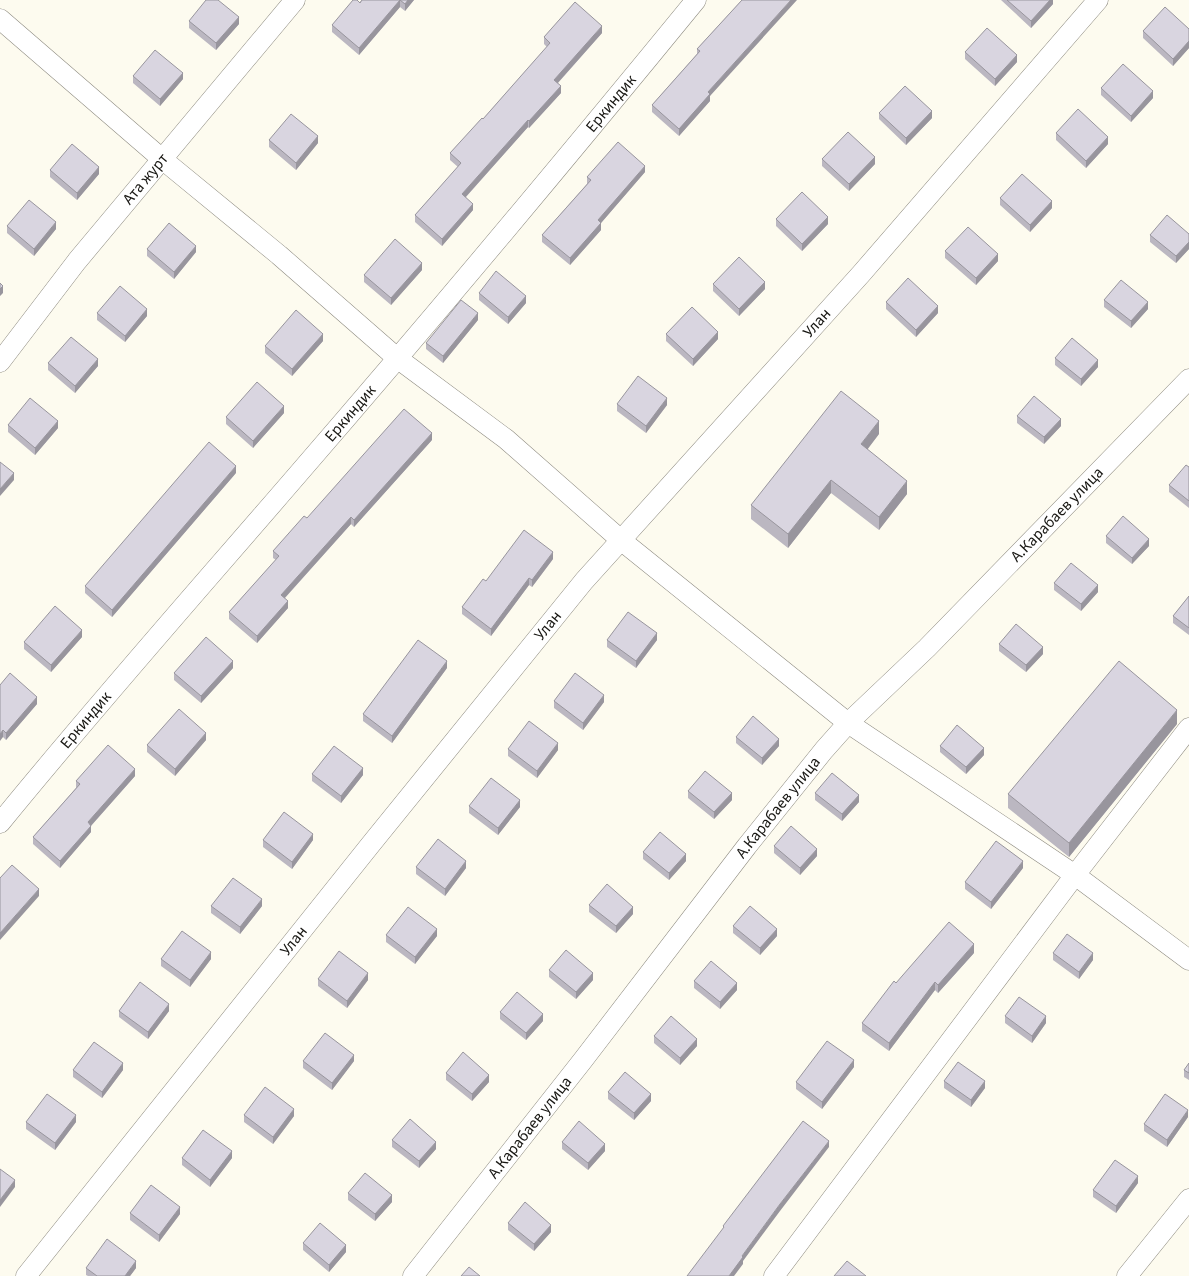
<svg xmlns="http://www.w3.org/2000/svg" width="1189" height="1276" viewBox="0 0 1189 1276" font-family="'Source Sans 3',sans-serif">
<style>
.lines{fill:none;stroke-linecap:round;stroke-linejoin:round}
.minor-casing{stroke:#8e8b81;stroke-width:21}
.minor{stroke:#fff;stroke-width:20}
.wall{fill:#bbb7c1}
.shaded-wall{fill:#98959d}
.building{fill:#d9d5e0;stroke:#98959d}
.labels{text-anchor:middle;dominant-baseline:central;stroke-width:4;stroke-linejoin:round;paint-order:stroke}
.street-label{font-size:16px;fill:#181713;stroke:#fff}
</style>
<rect width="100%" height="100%" fill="#fdfbef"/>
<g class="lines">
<defs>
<g id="minor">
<path d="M0,19L162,159L279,255L397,358L506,439L622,541L848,723L1075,875L1189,960"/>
<path id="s1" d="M0,362L77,261L295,0"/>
<path id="s2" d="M0,823C97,704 199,589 299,473C434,317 566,159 696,0"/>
<path id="s3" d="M26,1276L371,844L584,581L861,274L1098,0"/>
<path id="s4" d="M413,1276L583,1060L747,846L824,750L848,723L927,648L1189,379"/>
<path d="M774,1276L1075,875L1189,728"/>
<path d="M1127,1276L1189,1199"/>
</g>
</defs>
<use href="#minor" class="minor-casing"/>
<use href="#minor" class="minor"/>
</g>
<path class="wall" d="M362,0H414L405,11L400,7L359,55L332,32V25Z
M742,0L710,96V101L679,136L652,112V105L697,54V49Z
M1001,0H1053V4L1031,28Z
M189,21L239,24L216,50L189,28Z
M1189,29V48L1173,66L1143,38V31Z
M602,33L558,83L561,93L529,128L528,127L466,197L473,210L442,246L415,222V215L458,167L450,160V153L483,119L547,47L544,44V37Z
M965,52L1017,62L995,86L965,59Z
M133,76L183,79L160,106L133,83Z
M1101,88L1153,98L1131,122L1101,95Z
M879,113L932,118L906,145L879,119Z
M1056,133L1108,144L1086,168L1056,140Z
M269,140L318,143L296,170L269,147Z
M822,159L875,164L849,191L822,166Z
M50,170L99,174L77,200L50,177Z
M645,172L601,223V230L570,265L542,242V235L587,184V177Z
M1000,198L1052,208L1030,232L1000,205Z
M776,219L828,224L802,251L776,226Z
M7,226L56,229L34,256L7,233Z
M1189,234V249L1176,263L1150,242V235Z
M147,249L196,252L174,279L147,256Z
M945,251L998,261L976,285L945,258Z
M422,270L391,305L364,282V275Z
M713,284L765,289L739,316L713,291Z
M479,293L526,303L508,324L479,300Z
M1104,300L1148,309L1131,328L1104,307Z
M886,302L938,313L916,337L886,309Z
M97,313L147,316L125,342L97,320Z
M478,320L443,363L426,349V343Z
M666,334L718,339L693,366L666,341Z
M323,341L292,376L265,353V346Z
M1055,358L1098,367L1081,386L1055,365Z
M48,363L98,366L75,393L48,370Z
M617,404L667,405L646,433L617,411Z
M284,413L253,448L226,424V417Z
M1017,416L1061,426L1044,444L1017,423Z
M8,425L58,428L35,455L8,432Z
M879,434L867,449L907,494L879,530L831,493L788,548L751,519V505Z
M432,440L354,527L351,524L285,598L288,608L257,643L229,619V612L276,560L273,558V551L307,518Z
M1189,467V508L1169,492V485Z
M236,473L112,617L85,593V586Z
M1106,536L1149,546L1132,564L1106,543Z
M553,559L532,587L529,585L491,636L462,614V607L486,581Z
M1054,583L1098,592L1081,611L1054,590Z
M1189,596V635L1173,623V616Z
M82,637L51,672L24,649V642Z
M607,640H657L636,668L607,647Z
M999,644L1043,654L1026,672L999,651Z
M233,668L201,703L174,680V673Z
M447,668L392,743L363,721V714Z
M0,685L37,704L6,740L3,737Z
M554,701L604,702L583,730L554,708Z
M1177,724L1069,857L1008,808V794Z
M736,737L779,746L762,765L736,743Z
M206,740L175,776L147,752V745Z
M940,746L984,755L966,774L940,752Z
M508,749L558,750L537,778L508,756Z
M312,774L363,775L341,803L312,781Z
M135,776L91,826V832L60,868L33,844V837L76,788V781Z
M688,791L732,800L714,819L688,798Z
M815,793L859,802L842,821L815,800Z
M469,806L520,807L498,835L469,813Z
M263,840H313L292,869L263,847Z
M774,846L817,856L800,875L774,853Z
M643,852L686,861L669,880L643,859Z
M416,867L466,868L445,896L416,874Z
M1023,868L991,909L965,889V882Z
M589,905L633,914L616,933L589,912Z
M211,906H262L240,934L211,913Z
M733,926L777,936L760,955L733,933Z
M386,935L437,936L415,964L386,942Z
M974,953L938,993L935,990L889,1051L862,1031V1023L896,983Z
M1053,953L1093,960L1079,979L1053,960Z
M161,959H211L190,987L161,966Z
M549,970L593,980L576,999L549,977Z
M318,979L368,980L347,1008L318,986Z
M694,981L737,990L720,1009L694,988Z
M119,1011H169L148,1039L119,1017Z
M500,1012L543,1021L526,1040L500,1019Z
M1005,1016L1046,1023L1032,1043L1005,1023Z
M654,1036L697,1046L680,1065L654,1043Z
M303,1061H354L332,1090L303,1068Z
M1189,1063V1080L1184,1077V1070Z
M854,1067L822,1109L796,1089V1082Z
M73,1070H123L102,1098L73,1077Z
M446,1073L489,1082L472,1101L446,1080Z
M944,1081L985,1088L971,1107L944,1088Z
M608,1092L651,1101L634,1120L608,1099Z
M244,1115L294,1116L273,1144L244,1122Z
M1188,1117L1167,1147L1144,1131V1124Z
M26,1122H76L55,1150L26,1129Z
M392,1140L436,1149L419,1168L392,1147Z
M562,1142L605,1151L588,1170L562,1149Z
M182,1158H232L210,1187L182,1165Z
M1138,1183L1116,1213L1093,1197V1190Z
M348,1193L392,1202L375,1221L348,1200Z
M130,1213L180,1214L159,1242L130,1220Z
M508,1223L551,1232L534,1251L508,1230Z
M303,1243L346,1252L329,1272L303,1250Z
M86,1268H136L130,1276H88L86,1275Z"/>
<path class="shaded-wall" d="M400,0V7L359,55V48Z
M408,0H414L405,11V4Z
M791,0H797L710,96V101L679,136V129L708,92Z
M1050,0H1053V4L1031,28V21Z
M239,17V24L216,50V43Z
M602,26V33L554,87V80Z
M1189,41V48L1173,66V59Z
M1017,55V62L995,86V79Z
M183,73V79L160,106V99Z
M561,86V93L529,128V121Z
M1153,91V98L1131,122V116Z
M932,111V118L906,145V138Z
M528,120V127L462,201V194Z
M318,136V143L296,170V163Z
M1108,137V144L1086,168V161Z
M875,157V164L849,191V184Z
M645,166V172L601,223V230L570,265V258L598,220Z
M99,167V174L77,200V193Z
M1052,201V208L1030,232V225Z
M473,204V210L442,246V239Z
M828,217V224L802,251V244Z
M56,222V229L34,256V249Z
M1189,242V249L1176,263V256Z
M196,246V252L174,279V272Z
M998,254V261L976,285V278Z
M422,263V270L391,305V298Z
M765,282V289L739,316V309Z
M3,286V293L0,296V289Z
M526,296V303L508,324V317Z
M1148,302V309L1131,328V321Z
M938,306V313L916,337V330Z
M147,309V316L125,342V336Z
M478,313V320L443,363V356Z
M718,332V339L693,366V359Z
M323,334V341L292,376V369Z
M98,359V366L75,393V386Z
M1098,360V367L1081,386V379Z
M667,398V405L646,433V426Z
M284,406V413L253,448V441Z
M1061,419V426L1044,444V437Z
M58,421V428L35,455V448Z
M879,421V434L861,458V444Z
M432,433V440L354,527V520Z
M236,466V473L112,617V610Z
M14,473V480L0,496V489Z
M831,480V493L788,548V534Z
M907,481V494L879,530V517Z
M351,517V524L281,602V595Z
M1149,539V546L1132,564V558Z
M553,552V559L532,587V580Z
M529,578V585L491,636V629Z
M1098,585V592L1081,611V604Z
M288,601V608L257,643V636Z
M82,630V637L51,672V665Z
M657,633V640L636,668V661Z
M1043,647V654L1026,672V665Z
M233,661V668L201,703V696Z
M447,661V668L392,743V736Z
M604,695V702L583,730V723Z
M37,697V704L6,740V733Z
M1177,710V724L1069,857V843Z
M3,730V737L0,741V734Z
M206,733V740L175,776V769Z
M779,739V746L762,765V758Z
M558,743V750L537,778V771Z
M984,748V755L966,774V767Z
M363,768V775L341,803V796Z
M135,769V776L88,829V822Z
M732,793V800L714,819V812Z
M859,795V802L842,821V814Z
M520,800V807L498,835V828Z
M91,826V832L60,868V861Z
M313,834V840L292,869V862Z
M817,849V856L800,875V868Z
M686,854V861L669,880V873Z
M466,861V868L445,896V889Z
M1023,861V868L991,909V902Z
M39,889V896L0,940V933Z
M262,899V906L240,934V927Z
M633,907V914L616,933V926Z
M437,929V936L415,964V957Z
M777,929V936L760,955V948Z
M974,944V953L938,993V985Z
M211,952V959L190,987V980Z
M1093,953V960L1079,979V972Z
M368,973V980L347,1008V1001Z
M593,973V980L576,999V992Z
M935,982V990L889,1051V1043Z
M737,983V990L720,1009V1002Z
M169,1004V1011L148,1039V1032Z
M543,1014V1021L526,1040V1033Z
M1046,1016V1023L1032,1043V1036Z
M697,1039V1046L680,1065V1058Z
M354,1055V1061L332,1090V1083Z
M854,1060V1067L822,1109V1102Z
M123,1063V1070L102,1098V1092Z
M489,1075V1082L472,1101V1094Z
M985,1081V1088L971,1107V1100Z
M651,1094V1101L634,1120V1113Z
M294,1109V1116L273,1144V1137Z
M1188,1110V1117L1167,1147V1140Z
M76,1115V1122L55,1150V1143Z
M829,1141V1147L780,1211L743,1261V1264L734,1276H729L742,1256L780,1204Z
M436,1142V1149L419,1168V1161Z
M605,1144V1151L588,1170V1163Z
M232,1151V1158L210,1187V1180Z
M1138,1176V1183L1116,1213V1206Z
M15,1180V1187L0,1207V1200Z
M392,1195V1202L375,1221V1214Z
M180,1207V1214L159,1242V1235Z
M551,1225V1232L534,1251V1244Z
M346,1245V1252L329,1272V1265Z
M136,1261V1268L130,1276H125Z"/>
<path class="building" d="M206,0H218L239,17L216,43L189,21Z
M353,0H357L360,3L362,0H400L359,48L332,25Z
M400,0H408L405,4Z
M742,0H791L708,92L710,94L679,129L652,105L700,51L697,49Z
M1007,0H1050L1031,21Z
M575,2L602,26L554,80L561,86L529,121L528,120L462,194L473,204L442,239L415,215L461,163L450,153L482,118L483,119L550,43L544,37Z
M1165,7L1189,29V41L1173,59L1143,31Z
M987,28L1017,55L995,79L965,52Z
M155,50L183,73L160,99L133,76Z
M1123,64L1153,91L1131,116L1101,88Z
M905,86L932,111L906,138L879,113Z
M1078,109L1108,137L1086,161L1056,133Z
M291,114L318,136L296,163L269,140Z
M848,132L875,157L849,184L822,159Z
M618,142L645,166L598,220L601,223L570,258L542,235L591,180L587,177Z
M72,144L99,167L77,193L50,170Z
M1022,174L1052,201L1030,225L1000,198Z
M802,192L828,217L802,244L776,219Z
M29,200L56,222L34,249L7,226Z
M1167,215L1189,234V242L1176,256L1150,235Z
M169,223L196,246L174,272L147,249Z
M968,227L998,254L976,278L945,251Z
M395,239L422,263L391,298L364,275Z
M739,257L765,282L739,309L713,284Z
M496,271L526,296L508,317L479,293Z
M908,278L938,306L916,330L886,302Z
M1121,280L1148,302L1131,321L1104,300Z
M0,283L3,286L0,289Z
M120,286L147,309L125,336L97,313Z
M461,300L478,313L443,356L426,343Z
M692,307L718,332L693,359L666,334Z
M296,310L323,334L292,369L265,346Z
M71,337L98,359L75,386L48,363Z
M1072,338L1098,360L1081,379L1055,358Z
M638,376L667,398L646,426L617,404Z
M257,382L284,406L253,441L226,417Z
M841,391L879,421L861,444L907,481L879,517L831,480L788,534L751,505Z
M1034,396L1061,419L1044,437L1017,416Z
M30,398L58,421L35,448L8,425Z
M404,409L432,433L354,520L351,517L281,595L288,601L257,636L229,612L279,556L273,551L304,516L307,518Z
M209,442L236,466L112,610L85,586Z
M0,462L14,473L0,489Z
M1186,465L1189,467V501L1169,485Z
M1123,516L1149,539L1132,558L1106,536Z
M524,530L553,552L532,580L529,578L491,629L462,607L483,579L486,581Z
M1071,563L1098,585L1081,604L1054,583Z
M1189,596V628L1173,616Z
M55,606L82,630L51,665L24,642Z
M628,612L657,633L636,661L607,640Z
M1016,624L1043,647L1026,665L999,644Z
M206,637L233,661L201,696L174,673Z
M418,640L447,661L392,736L363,714Z
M1119,661L1177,710L1069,843L1008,794Z
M10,673L37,697L6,733L3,730L0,734V685Z
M575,673L604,695L583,723L554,701Z
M179,709L206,733L175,769L147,745Z
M753,716L779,739L762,758L736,737Z
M529,721L558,743L537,771L508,749Z
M957,725L984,748L966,767L940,746Z
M108,745L135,769L88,822L91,826L60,861L33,837L80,784L76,781Z
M334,746L363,768L341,796L312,774Z
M705,771L732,793L714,812L688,791Z
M832,773L859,795L842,814L815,793Z
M491,778L520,800L498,828L469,806Z
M284,812L313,834L292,862L263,840Z
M791,826L817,849L800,868L774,846Z
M660,832L686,854L669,873L643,852Z
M438,839L466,861L445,889L416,867Z
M996,841L1023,861L991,902L965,882Z
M12,865L39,889L0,933V878Z
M233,878L262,899L240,927L211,906Z
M607,884L633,907L616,926L589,905Z
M750,906L777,929L760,948L733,926Z
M408,907L437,929L415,957L386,935Z
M949,922L974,944L938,985L935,982L889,1043L862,1023L894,981L896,983Z
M182,931L211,952L190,980L161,959Z
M1067,934L1093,953L1079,972L1053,953Z
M566,950L593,973L576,992L549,970Z
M339,951L368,973L347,1001L318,979Z
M711,961L737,983L720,1002L694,981Z
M140,982L169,1004L148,1032L119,1011Z
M517,992L543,1014L526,1033L500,1012Z
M1019,997L1046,1016L1032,1036L1005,1016Z
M671,1016L697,1039L680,1058L654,1036Z
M325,1033L354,1055L332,1083L303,1061Z
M827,1041L854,1060L822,1102L796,1082Z
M94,1042L123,1063L102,1092L73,1070Z
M463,1052L489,1075L472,1094L446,1073Z
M958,1062L985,1081L971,1100L944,1081Z
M1189,1063V1073L1184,1070Z
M625,1072L651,1094L634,1113L608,1092Z
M265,1087L294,1109L273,1137L244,1115Z
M47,1094L76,1115L55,1143L26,1122Z
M1165,1094L1188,1110L1167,1140L1144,1124Z
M410,1119L436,1142L419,1161L392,1140Z
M579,1121L605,1144L588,1163L562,1142Z
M803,1121L829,1141L780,1204L742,1256L743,1257L729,1276H687L724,1227L723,1226Z
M203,1130L232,1151L210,1180L182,1158Z
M1115,1160L1138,1176L1116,1206L1093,1190Z
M0,1169L15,1180L0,1200Z
M365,1173L392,1195L375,1214L348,1193Z
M151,1185L180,1207L159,1235L130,1213Z
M525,1202L551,1225L534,1244L508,1223Z
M320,1223L346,1245L329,1265L303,1243Z
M107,1239L136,1261L125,1276H97L86,1268Z
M847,1261L866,1276H834Z
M469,1267L480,1276H461Z"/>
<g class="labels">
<g class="street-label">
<text stroke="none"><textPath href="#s2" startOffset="944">Еркиндик</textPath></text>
<text stroke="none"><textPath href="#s1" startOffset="234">Ата журт</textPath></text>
<text stroke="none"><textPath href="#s3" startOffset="1239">Улан</textPath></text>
<text stroke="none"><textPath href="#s2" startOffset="539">Еркиндик</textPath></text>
<text stroke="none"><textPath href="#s4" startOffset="999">А.Карабаев улица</textPath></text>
<text stroke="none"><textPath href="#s3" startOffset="834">Улан</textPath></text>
<text stroke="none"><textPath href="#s2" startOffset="134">Еркиндик</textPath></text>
<text stroke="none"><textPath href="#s4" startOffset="594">А.Карабаев улица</textPath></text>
<text stroke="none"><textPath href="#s3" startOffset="429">Улан</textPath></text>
<text stroke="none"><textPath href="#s4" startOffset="189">А.Карабаев улица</textPath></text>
</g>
</g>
</svg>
